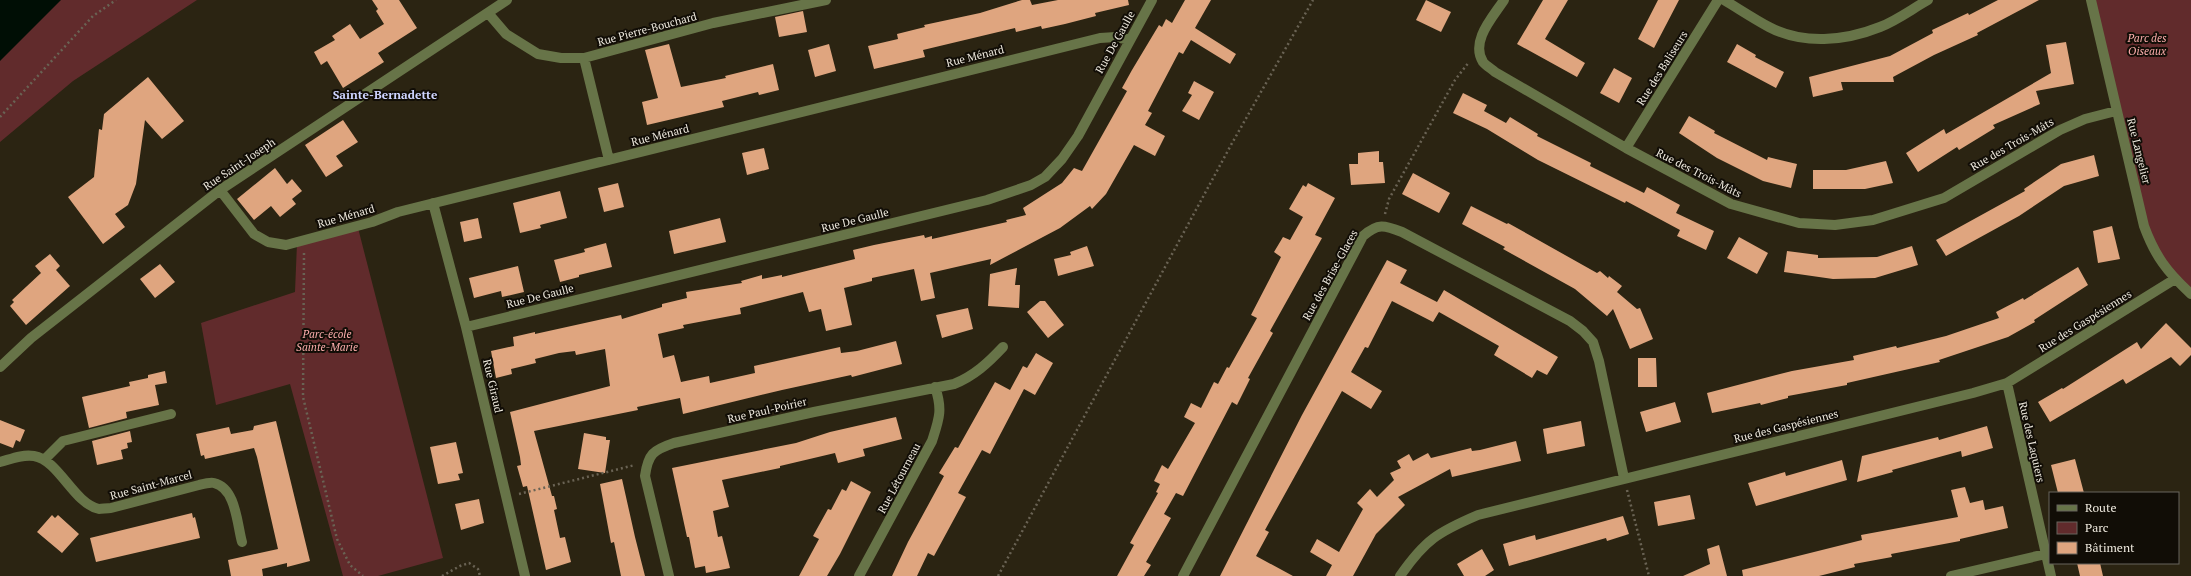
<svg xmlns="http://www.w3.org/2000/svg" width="2191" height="576" viewBox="0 0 2191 576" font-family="'PT Serif',serif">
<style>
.green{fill:#612b2c}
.water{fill:#000e05}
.building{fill:#dfa57f}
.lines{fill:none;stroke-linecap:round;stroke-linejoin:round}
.path{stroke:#6a6354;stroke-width:2.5;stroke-dasharray:2 3;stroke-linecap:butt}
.minor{stroke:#677448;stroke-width:10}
.labels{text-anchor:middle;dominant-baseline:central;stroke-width:4;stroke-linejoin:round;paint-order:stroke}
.street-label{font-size:11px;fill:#eee9de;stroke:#110d06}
.park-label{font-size:11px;font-style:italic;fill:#fcadac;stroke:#110d06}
.neighbourhood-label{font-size:12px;font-weight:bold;fill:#ced4ff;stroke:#110d06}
</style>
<rect width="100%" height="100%" fill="#2b2412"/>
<path class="green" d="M0,0H197L73,81L0,142Z
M2091,0H2191V294L2153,249Z
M358,228L443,558L378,576H343L290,384L216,405L201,323L295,292L297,243Z"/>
<path class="water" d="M0,0H61L0,61Z"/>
<path class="building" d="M372,0H399L417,28L378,53L384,62L343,88L327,61L321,65L314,52L335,40L332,36L350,24L360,39L384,24L376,11L378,9Z
M1022,0H1030L1032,5L1058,0H1128L1129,5L1095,13L1096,16L1065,24L1042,29L1041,26L1016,32L1015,28L923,50L925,57L874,69L868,46L898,39L897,34L925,27L924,25L980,13Z
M1185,0H1211L1195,28L1236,54L1230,64L1191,40L1183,54L1179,52L1148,111L1152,113L1145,125L1165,136L1155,156L1134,145L1106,194L1092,209L1090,206L1060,228L990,265L991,259L930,273L935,298L921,301L914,269L872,278V281L844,288L852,325L826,331L821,309L809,312L803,292L740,308L741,314L683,325L684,328L658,334L663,358L674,355L681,382L709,376L710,383L755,373L754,366L840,347L841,353L857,351L896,341L902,364L852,377L851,375L782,390L683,414L680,398L637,407L638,410L534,431L552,496H554L557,509L554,510L560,538L565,537L571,562L546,570L527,486L523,487L517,466L521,465L520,457L510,412L610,386L605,349L576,355L575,351L559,353L535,359L536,363L511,369L512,374L496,378L491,351L514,346L513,337L535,332V334L621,315L622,319L662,307V304L687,298L686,292L742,283L741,281L762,275V279L782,275V277L855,259L853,250L874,245L924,235L925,238L932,236V239L1007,222L1006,220L1026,215L1023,208L1062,183L1074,168L1082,171L1127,91L1122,88L1132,70L1159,25L1162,27L1166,19L1172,23Z
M1426,0L1451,12L1441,32L1416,20Z
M1543,0H1568L1545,39L1585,63L1577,77L1517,44Z
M1658,0H1679L1654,48L1638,39Z
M1998,0H2039L1977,33L1978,35L1934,55L1893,77L1894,82H1841L1843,90L1813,97L1809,77L1890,56L1933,33L1932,30L1968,13L1969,15Z
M803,11L807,32L779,37L775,17Z
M2066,42L2074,84L2036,91L2040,104L1993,125L1995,128L1959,150L1957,147L1918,172L1906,153L1944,129L1946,134L2051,73L2046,45Z
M669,44L681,87L726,78L725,76L773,64L779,90L759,95L758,92L722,101L724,107L647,125L642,102L658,98L645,50Z
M829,44L836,71L815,77L808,50Z
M1737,44L1756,55L1755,57L1784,72L1776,88L1727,62Z
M1614,68L1632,78L1619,103L1600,93Z
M148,77L184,121L162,139L145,120L136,184L128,205L115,214L125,227L103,244L68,197L94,177L99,129L102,130L104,114Z
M1194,81L1214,92L1199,120L1182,111L1192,95L1188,93Z
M1463,93L1487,105L1484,111L1506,123L1510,117L1538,134L1537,136L1591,163L1590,166L1644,193L1647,187L1680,205L1676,213L1714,231L1706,250L1677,236L1680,230L1626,201L1625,203L1538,160L1487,129L1453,113Z
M1689,116L1715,131L1714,133L1767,160L1768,157L1797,164L1791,188L1763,181L1717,158L1679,133Z
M343,120L358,142L336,156L343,166L326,177L305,145Z
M764,148L769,169L747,175L742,153Z
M1379,151V162H1383L1385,183L1351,185L1349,164H1358V153Z
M2094,155L2099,176L2064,186L2019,216L1946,256L1936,240L2025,191L2024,189L2061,164Z
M1886,161L1893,183L1865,189H1813V170H1846Z
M275,168L287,184L292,179L302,191L292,199L296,204L280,217L271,206L254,220L237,199Z
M1413,173L1450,193L1439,213L1402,194Z
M618,183L624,207L604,212L598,188Z
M1308,183L1335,198L1315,235L1322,238L1270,331L1273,333L1248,378L1250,379L1237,405L1232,402L1183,496L1176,493L1164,514L1171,518L1146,562L1151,565L1144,576H1117L1134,545L1130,543L1158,493L1156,492L1160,484L1154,481L1162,465L1168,469L1195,423L1184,417L1191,403L1201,408L1214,382L1218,384L1227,367L1229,368L1257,318L1251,315L1281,257L1274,252L1283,237L1290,240L1303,217L1289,209L1303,185L1306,187Z
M560,191L567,218L540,225L541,228L520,233L513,203Z
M1471,206L1507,224L1508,223L1597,273L1600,271L1608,278L1609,276L1622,286L1617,292L1637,309L1640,308L1653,339L1630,349L1613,309L1607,316L1575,289L1503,249L1505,247L1462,224Z
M478,218L482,238L464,242L460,222Z
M720,218L726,242L674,254L669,231Z
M2112,226L2120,259L2098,263L2093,231Z
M1739,237L1768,253L1757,274L1727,258Z
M606,243L612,267L579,275V277L560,282L554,260L585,252L584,249Z
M1087,246L1094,266L1058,276L1054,259L1071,255L1070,252Z
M1912,246L1918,265L1875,278L1833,279L1784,272L1787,251L1818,255V258L1877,257Z
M50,254L60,266L56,270L70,286L26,325L10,306L14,302L12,300L41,273L35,266Z
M1387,260L1407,270L1400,283L1437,302L1444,290L1558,357L1547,375L1537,370L1532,378L1494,355L1499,346L1439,312L1433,322L1392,301L1368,348L1365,347L1351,372L1382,391L1371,409L1342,391L1265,530L1269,532L1256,556L1293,576H1220L1302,415Z
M160,264L175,282L155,298L140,279Z
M518,266L524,292L502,297L501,291L474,298L469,278Z
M2078,267L2088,285L2034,320L2035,322L2008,337L1939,360L1940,362L1847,383V385L1788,396V398L1761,405L1760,403L1712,413L1707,393L1792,371L1854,360L1853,356L1896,346L1897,348L1946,336L1999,318L1996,312L2023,298L2024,300Z
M1017,268L1015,285H1020L1019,308L988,306L990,274Z
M1040,301H1045L1064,325L1048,338L1027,312Z
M968,308L973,329L942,338L936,315Z
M2166,323L2191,348V355L2180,366L2171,357L2126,384L2123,379L2050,422L2038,402L2062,388L2063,389L2137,342L2141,349Z
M1036,353L1053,363L1035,395L1024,389L990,454L982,450L958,493L966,497L934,556L928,553L917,576H892L908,542L944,476L939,473L955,447L958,448L995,382L1010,390L1023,366L1027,368Z
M1638,358H1656L1657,387H1638Z
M165,371L167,383L155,385L159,405L126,412L127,418L89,428L82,397L130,386L129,382L148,378V375Z
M1675,402L1681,422L1646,432L1640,412Z
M896,417L902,439L863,449L865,456L838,463L835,453L780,466V468L722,480L729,507L713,511L718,537L722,536L730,568L706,573L705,566L695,568L689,537H687L672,468L796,443L830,432Z
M0,420L25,430L20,442L16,440L13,448L0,443Z
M276,421L310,561L287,567V563L262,569L263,576H231L228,560L278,549L257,457L254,448L205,459L204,455L201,456L196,434L229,427L231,434L253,430L254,426Z
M1581,421L1585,446L1547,454L1543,429Z
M1987,426L1993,448L1962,457L1961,451L1892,470L1893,472L1857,482L1862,456L1938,437L1939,440Z
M130,431L132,442L127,443L128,448L121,450L123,459L97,465L92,441Z
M584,433L606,437V440H610L605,473L578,469Z
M1516,441L1521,461L1452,477L1450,469L1398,497L1405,505L1376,534L1353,576H1326L1332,565L1310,552L1317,539L1339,552L1363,509L1357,503L1370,489L1377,497L1394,480L1390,473L1401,468L1397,461L1409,454L1413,461L1428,453L1431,458L1471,448L1472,451L1480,450Z
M456,442L463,473L458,474L460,480L438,484L430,447Z
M2075,459L2084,493H2058L2051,465Z
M1842,460L1847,480L1756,506L1748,483L1785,472L1786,476Z
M622,479L635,537L645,576H621L614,542L611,543L600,484Z
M851,481L871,492L840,554L827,576H799L819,539L813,536L828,509L831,510L842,489L846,491Z
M1965,487L1970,503L1983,500L1985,510L2003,506L2008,528L1960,539V541L1891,554L1892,557L1854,564L1855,567L1819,576H1743L1742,570L1862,540L1861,535L1958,517L1951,490Z
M1690,495L1695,519L1658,526L1654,502Z
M479,499L484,523L461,530L455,504Z
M192,513L193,518L195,517L200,538L96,562L90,538Z
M52,515L55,518L58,515L79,534L62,553L37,532Z
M1623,516L1629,534L1607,541L1606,538L1509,566L1503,544L1535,535L1536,540Z
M1719,545L1727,576H1683L1710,564L1707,549Z
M1482,549L1494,570L1485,576H1464L1457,564Z
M2077,563H2100L2103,576H2080Z"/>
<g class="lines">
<path class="path" d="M0,117L93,16L116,0
M1385,214L1389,199L1455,80L1469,62
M304,253L303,397L337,539L350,565L363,576
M1627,490L1649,576
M519,494L635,465
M442,576L460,566L469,563L478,569L480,576
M998,576L1231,145L1313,0"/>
<path class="minor" d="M1504,0C1493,17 1470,41 1483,62C1486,66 1492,69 1495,72L1626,148L1731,204L1799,223L1835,225L1873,220L1944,198L2060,130L2085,119L2116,111
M1724,0C1739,9 1754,19 1769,27C1803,45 1845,41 1880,27C1896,21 1912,9 1928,0
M2091,0L2144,226C2155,256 2167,272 2191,294
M488,13L506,34L538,54L561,58H584L713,23L826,0
M584,58L609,160
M1626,148L1718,0
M220,190L254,234L268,242L286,245L372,222L398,212L1100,38L1116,37L1130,40
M433,203L466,327L525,576
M466,327L987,200L1031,185L1045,177L1062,159L1078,136L1152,0
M0,367L31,338L220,190L507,0
M2007,383L2051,576
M44,460L63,441L171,414
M0,462C11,459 22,454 34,456C59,460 73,503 99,509C102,509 107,508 111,508L199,485C203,484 210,482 214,483C236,488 237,524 242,542
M669,576L645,476C648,454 653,450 674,443L814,412L954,384C974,376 988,363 1003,347
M859,576L932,441C939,419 943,410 935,387
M1183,576L1363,236C1378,223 1384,225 1402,232L1570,321L1583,331L1593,342L1599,361L1624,478
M1400,576C1425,540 1438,532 1478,515L1973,393L2007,383L2175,279
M1951,576L2046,554"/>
</g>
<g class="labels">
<g class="street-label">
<text transform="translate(647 29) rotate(-15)">Rue Pierre-Bouchard</text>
<text transform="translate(1115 42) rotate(-61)">Rue De Gaulle</text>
<text transform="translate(975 56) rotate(-14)">Rue Ménard</text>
<text transform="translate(1662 68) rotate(-58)">Rue des Baliseurs</text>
<text transform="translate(660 135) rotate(-14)">Rue Ménard</text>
<text transform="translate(2012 144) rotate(-30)">Rue des Trois-Mâts</text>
<text transform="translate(2139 151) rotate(76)">Rue Langelier</text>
<text transform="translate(239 164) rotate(-34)">Rue Saint-Joseph</text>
<text transform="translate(1699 173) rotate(27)">Rue des Trois-Mâts</text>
<text transform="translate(346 216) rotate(-16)">Rue Ménard</text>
<text transform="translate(855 220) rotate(-14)">Rue De Gaulle</text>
<text transform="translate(1330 275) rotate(-61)">Rue des Brise-Glaces</text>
<text transform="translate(540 296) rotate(-14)">Rue De Gaulle</text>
<text transform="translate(2085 321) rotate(-32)">Rue des Gaspésiennes</text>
<text transform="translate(493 386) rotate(77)">Rue Giraud</text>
<text transform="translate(767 410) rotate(-13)">Rue Paul-Poirier</text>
<text transform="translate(1786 426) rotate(-14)">Rue des Gaspésiennes</text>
<text transform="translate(2032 442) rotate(77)">Rue des Laquiers</text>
<text transform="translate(899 478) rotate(-62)">Rue Létourneau</text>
<text transform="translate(151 485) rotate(-15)">Rue Saint-Marcel</text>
</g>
<g class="park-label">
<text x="2147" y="38">Parc des<tspan x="2147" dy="13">Oiseaux</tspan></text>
<text x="327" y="334">Parc-école<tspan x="327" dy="13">Sainte-Marie</tspan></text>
</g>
<g class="neighbourhood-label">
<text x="385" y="94">Sainte-Bernadette</text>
</g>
</g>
<rect x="2049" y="492" width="130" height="72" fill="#110d06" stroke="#69655c"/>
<rect x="2057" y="505" width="20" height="6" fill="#677448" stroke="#69655c"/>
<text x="2085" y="512" font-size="12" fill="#eee9de">Route</text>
<rect x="2057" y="522" width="20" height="12" fill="#612b2c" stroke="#69655c"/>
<text x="2085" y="532" font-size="12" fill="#eee9de">Parc</text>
<rect x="2057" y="542" width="20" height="12" fill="#dfa57f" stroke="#69655c"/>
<text x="2085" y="552" font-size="12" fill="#eee9de">Bâtiment</text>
</svg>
